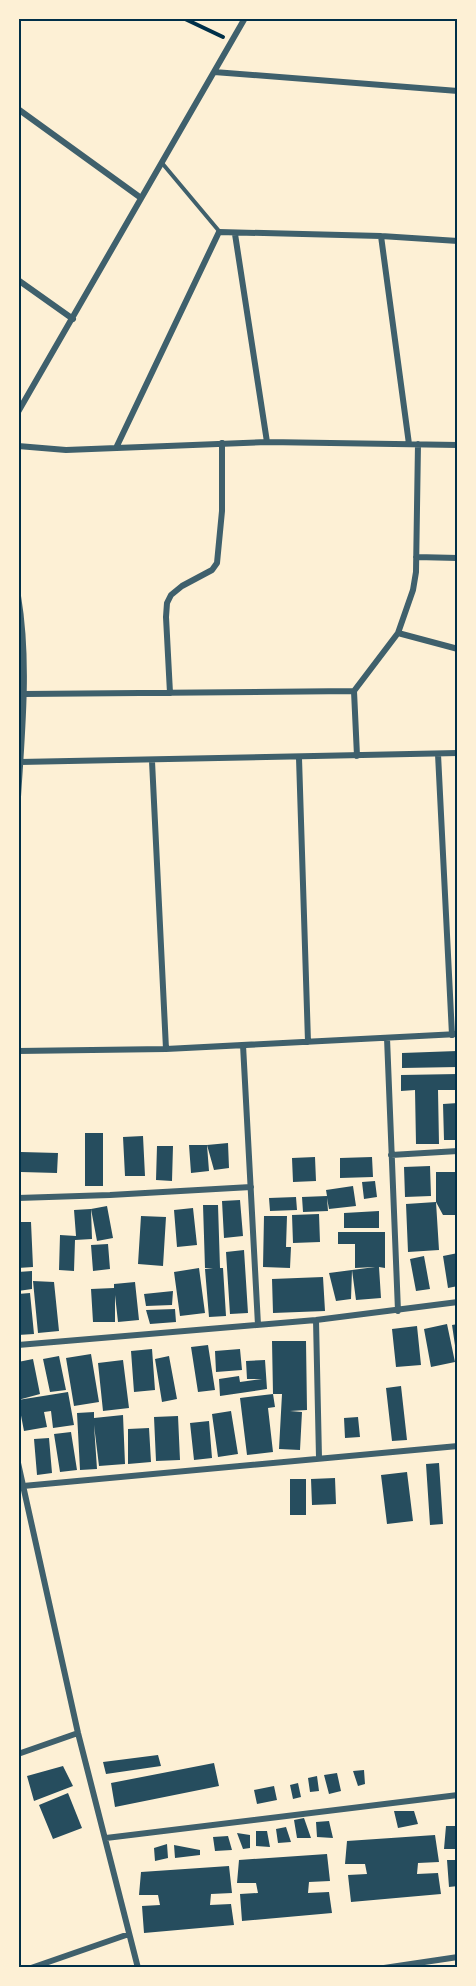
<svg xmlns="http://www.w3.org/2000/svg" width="476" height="1986" viewBox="0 0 476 1986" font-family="'Archivo Narrow',sans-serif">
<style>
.building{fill:#264d5e}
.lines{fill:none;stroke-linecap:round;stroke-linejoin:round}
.path{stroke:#003049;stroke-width:4}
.service{stroke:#3f606c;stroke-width:4}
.minor{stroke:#3f606c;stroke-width:6}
.neatline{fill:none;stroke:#003049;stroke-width:2}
</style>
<rect width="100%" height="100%" fill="#fdf0d5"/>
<path class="building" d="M457,1051L458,1067L402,1068V1053Z
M458,1074V1090H438L439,1144H416L415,1090L401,1091V1075Z
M458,1103V1140H444L443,1104Z
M85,1133H103V1186H85Z
M143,1136L145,1176H125L123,1137Z
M228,1143L229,1168L214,1170L207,1145Z
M189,1145H207L209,1171L191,1173Z
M157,1146H173L172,1181L156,1180Z
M21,1152L58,1153L57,1173L21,1172Z
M315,1157L316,1181L293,1182L292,1158Z
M372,1157L373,1177L340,1178V1158Z
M430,1166L431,1196L405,1197L404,1167Z
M436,1172H458V1215H443L436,1202Z
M375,1181L377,1197L364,1199L362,1182Z
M353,1186L356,1206L329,1209L327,1198L328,1211L303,1212L302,1197L327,1196L326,1190Z
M296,1197L297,1210L270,1211L269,1198Z
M240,1200L243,1236L224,1238L222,1201Z
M436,1202L439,1250L408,1252L406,1204Z
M203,1205H218L220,1268H223L226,1316L209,1317L205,1269L213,1268H205Z
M107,1206L113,1238L97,1241L91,1209Z
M193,1208L197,1245L177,1247L174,1210Z
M91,1209L92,1239L75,1240L74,1271L59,1270L60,1235L76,1236L74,1210Z
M379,1211V1228H344V1213Z
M319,1214L320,1242L293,1243L292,1215Z
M141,1216L166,1217L163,1266L138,1264Z
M264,1216H287L286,1247H291L290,1268L263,1267Z
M18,1222H31L33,1267L18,1268Z
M338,1232H385V1268L379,1267L381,1298L356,1300L352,1270L375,1267L355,1268V1244H338Z
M108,1244L110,1269L93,1271L91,1245Z
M244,1250L248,1313L230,1314L226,1252Z
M458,1253V1286L448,1288L443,1256Z
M424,1256L430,1289L416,1291L410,1259Z
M199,1268L205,1313L180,1316L174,1272Z
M352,1270L351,1299L336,1301L329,1273Z
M32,1271V1289L18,1291V1272Z
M323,1277L325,1311L273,1313L272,1279Z
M33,1281L54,1282L59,1331L38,1333Z
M135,1282L139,1320L118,1322L115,1295V1322H93L91,1289L114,1288V1284Z
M173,1291L172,1305L146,1306L144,1294Z
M30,1293L34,1334L18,1335V1294Z
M175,1309L176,1322L150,1324L146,1310Z
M447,1324L455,1362L431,1367L424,1329Z
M458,1324V1359H457L452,1325Z
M417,1326L421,1365L396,1367L392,1329Z
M272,1341H306L307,1410L290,1411L302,1412L300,1450L279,1449L282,1394H273L275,1407L268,1408L273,1452L247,1455L240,1398L273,1394Z
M208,1345L215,1390L198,1392L191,1347Z
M152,1349L155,1390L134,1392L131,1351Z
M240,1349L242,1370L216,1372L215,1351Z
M91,1354L99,1402L74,1406L66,1358Z
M59,1356L66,1390L50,1392L43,1359Z
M169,1356L177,1399L162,1402L155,1359Z
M33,1359L40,1394L18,1400V1362Z
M123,1360L129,1408L103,1411L98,1363Z
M265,1360L267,1389L220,1396L219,1379L239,1376L240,1382L262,1379H247L246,1361Z
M401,1386L407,1440L392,1441L386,1388Z
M68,1392L74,1425L53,1428L51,1411L44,1412L47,1427L24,1431L18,1400Z
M231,1411L238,1454L218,1457L212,1414Z
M94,1412V1418L123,1415L125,1464L99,1466L94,1425L97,1469L80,1470L77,1413Z
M178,1416L180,1460L156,1461L154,1417Z
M358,1417L360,1437L345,1438L344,1418Z
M209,1421L212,1458L194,1460L190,1423Z
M149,1428L151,1462L128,1464V1429Z
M71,1432L77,1470L60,1472L54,1434Z
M49,1438L52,1473L37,1475L34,1439Z
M439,1463L443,1524L430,1525L426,1464Z
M407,1472L413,1521L387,1524L381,1475Z
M335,1478L336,1504L312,1505L311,1479Z
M290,1479H306V1515H290Z
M158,1755L161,1766L106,1774L103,1762Z
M214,1763L219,1786L115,1807L111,1783Z
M63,1766L73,1786L34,1801L27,1776Z
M364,1770L365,1784L358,1786L353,1771Z
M337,1773L341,1791L329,1794L324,1775Z
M317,1776L319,1791L310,1792L308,1778Z
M298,1783L301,1797L293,1799L290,1785Z
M274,1786L277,1800L257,1804L254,1790Z
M68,1793L82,1828L53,1839L39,1805Z
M394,1811H414L418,1824L398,1828Z
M304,1818L311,1838H297L294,1820Z
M329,1821L333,1838L317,1837L316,1822Z
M446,1826H458V1849H444Z
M286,1827L291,1842L278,1843L276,1829Z
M256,1831H267L270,1847L256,1846Z
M237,1833L250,1835V1848L243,1849Z
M435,1835L439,1862L418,1863L417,1874L438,1873L441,1894L351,1902L348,1875L367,1874L365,1864H345L347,1841Z
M228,1836L232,1850L215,1851L213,1837Z
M167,1844L168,1858L155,1861L154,1848Z
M174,1845L200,1850V1855L175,1858Z
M327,1854L330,1881L309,1882L308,1893L329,1892L332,1913L242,1921L240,1894L258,1893L256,1883H237L239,1860Z
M447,1860H458V1886L449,1887Z
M229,1866L232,1893L211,1894L210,1905L231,1904L234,1925L144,1933L142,1906L160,1905L158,1895H139L141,1872Z"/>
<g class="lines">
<path class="path" d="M183,18L223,37"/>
<path class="service" d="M162,163L219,231"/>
<path class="minor" d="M214,72L458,91
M18,109L141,198
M235,234L267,442
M381,236L409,444
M18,280L73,319
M18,412L245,18
M18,446L66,450L267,442L458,445
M116,448L219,232L381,236L458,241
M416,557L458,558
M18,596C29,662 22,731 18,797
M398,633L458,649
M354,691L398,633L413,590L416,572L418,444
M354,691L357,756
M170,693L166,617L167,603L171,595L182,586L212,570L217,563L222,511V443
M24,694L354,691
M438,754L452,1035
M299,758L308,1042
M152,761L166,1049
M20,762L458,753
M387,1038L398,1311
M243,1045L258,1325
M18,1051L166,1049L458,1034
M391,1155L458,1151
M18,1198L110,1195L251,1187
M316,1320L319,1458
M18,1345L316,1320L458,1302
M18,1463L78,1733L138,1968
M23,1486L458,1446
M18,1754L78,1733
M106,1838L458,1795
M31,1968L129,1934
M384,1968L458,1957"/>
</g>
<rect width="476" height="1986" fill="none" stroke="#fdf0d5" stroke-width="39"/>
<rect x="20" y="20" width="436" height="1946" class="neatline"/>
</svg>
